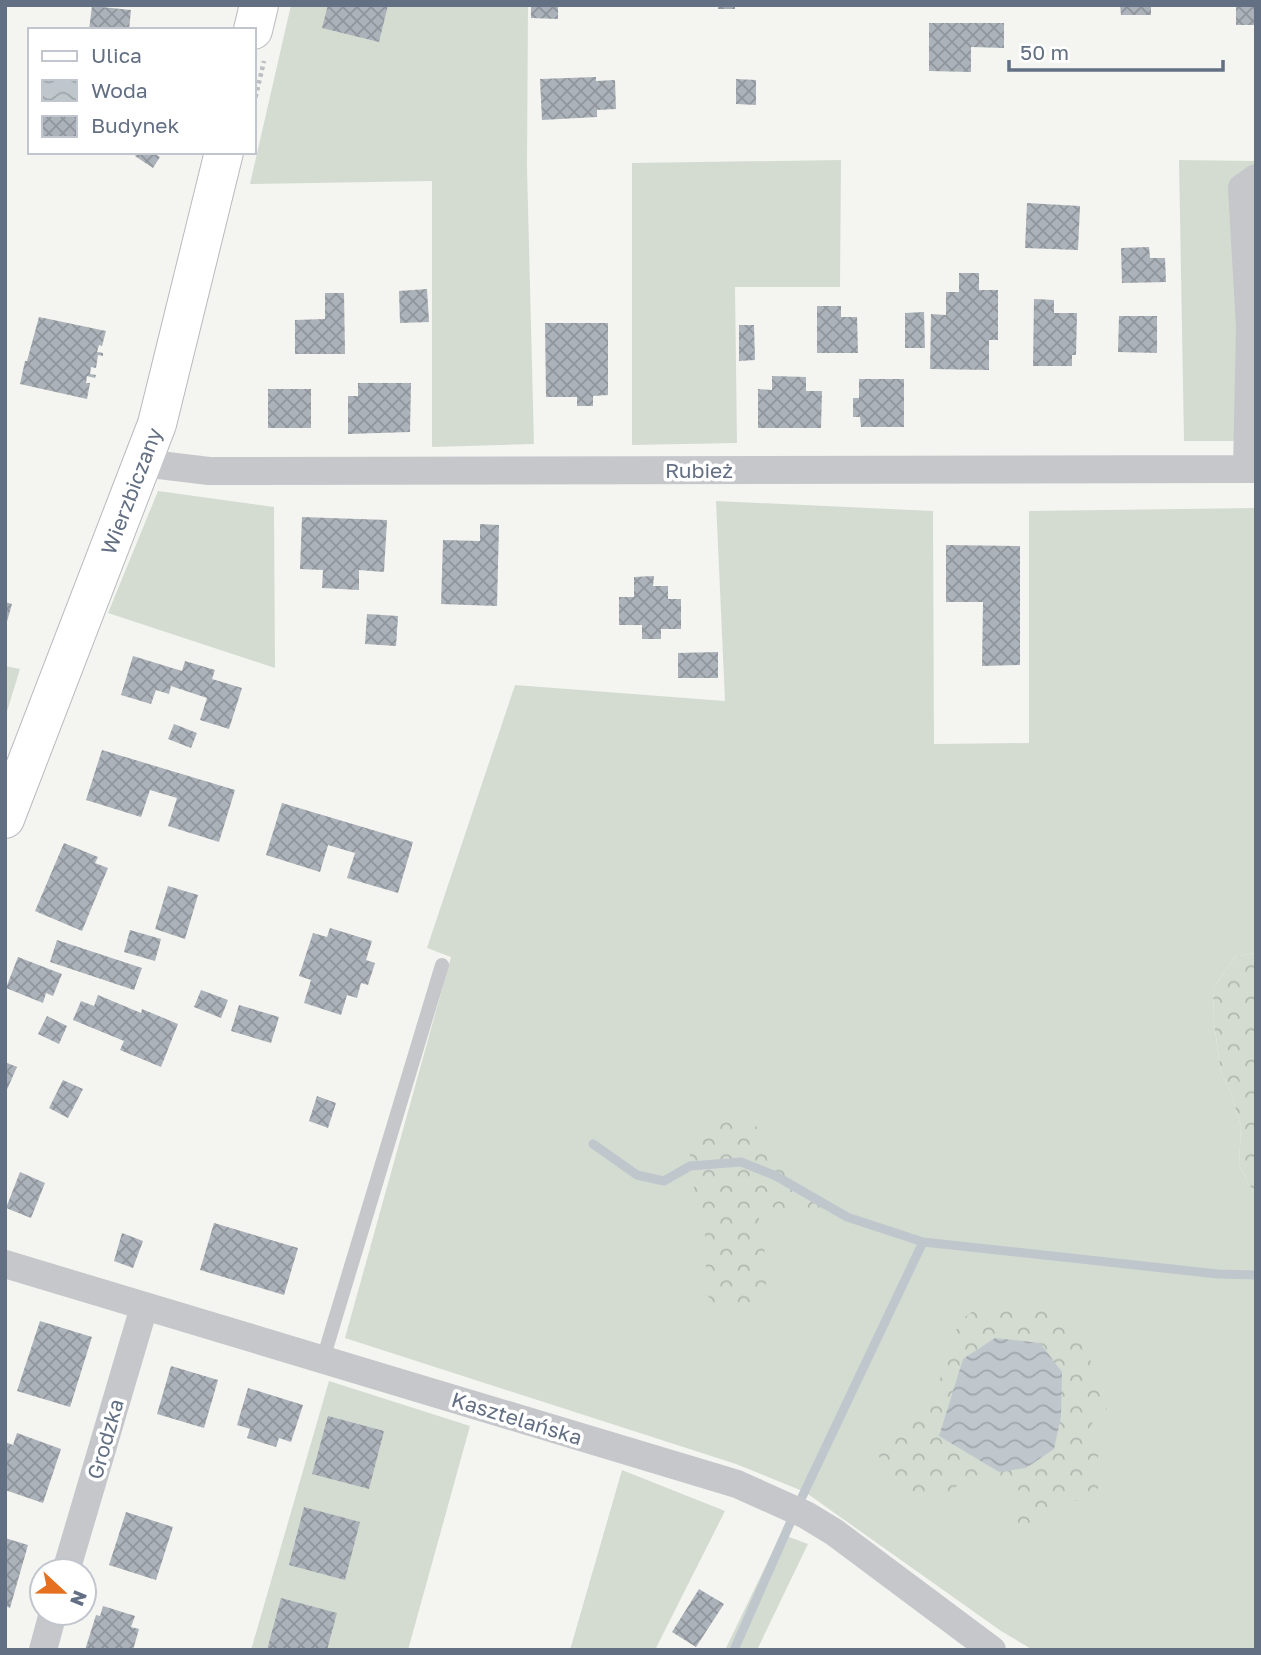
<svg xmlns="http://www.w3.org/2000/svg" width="1261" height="1655" viewBox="0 0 1261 1655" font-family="'Golos Text',sans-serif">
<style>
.grass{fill:#d4dcd2}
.forest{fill:url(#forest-crowns)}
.water{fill:url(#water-waves)}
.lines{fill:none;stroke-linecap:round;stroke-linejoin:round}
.stream{stroke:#bfc7cd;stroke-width:9}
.building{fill:url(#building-cross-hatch)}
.secondary-casing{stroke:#b7babf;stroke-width:40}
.path{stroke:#bcbdc0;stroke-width:4.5;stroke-dasharray:3.5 3.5;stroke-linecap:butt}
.lane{stroke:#c5c7cb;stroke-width:14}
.street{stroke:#c5c7cb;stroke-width:28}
.secondary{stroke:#fff;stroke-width:38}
.labels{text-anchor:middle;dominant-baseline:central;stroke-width:7;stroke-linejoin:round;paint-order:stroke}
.street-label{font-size:21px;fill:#636f82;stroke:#fff}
</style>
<defs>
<pattern id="forest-crowns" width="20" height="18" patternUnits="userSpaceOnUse" patternTransform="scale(1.75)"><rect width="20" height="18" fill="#d4dcd2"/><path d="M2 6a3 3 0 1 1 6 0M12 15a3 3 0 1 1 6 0" fill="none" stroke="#b0b7b0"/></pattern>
<pattern id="water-waves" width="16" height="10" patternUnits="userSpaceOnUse" patternTransform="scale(1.75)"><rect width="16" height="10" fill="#bfc7cd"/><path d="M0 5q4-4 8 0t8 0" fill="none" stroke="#9fa6ac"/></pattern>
<pattern id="building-cross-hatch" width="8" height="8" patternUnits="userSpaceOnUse" patternTransform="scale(1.75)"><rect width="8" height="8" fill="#acb2b9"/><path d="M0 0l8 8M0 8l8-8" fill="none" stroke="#90959c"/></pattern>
</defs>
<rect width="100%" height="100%" fill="#f4f5f0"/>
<path class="grass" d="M291,5H528L527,167L534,444L432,447V181L250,184Z
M841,160L840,287H735L737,443L632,445V163Z
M1179,160L1256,161V441H1184Z
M158,491L274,507L275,668L108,613Z
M716,501L933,511L934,744L1029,743V511L1256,508V953L1236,956L1213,989L1214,1024L1221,1072L1230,1091L1241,1126L1239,1165L1256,1197V1650H1033L1001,1631L805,1492L736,1464L345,1338L451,957L427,948L515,685L725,701Z
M5,666L20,669L5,718Z
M329,1381L470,1426L408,1650H251Z
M622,1470L725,1511L655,1650H570Z
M781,1534L808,1544L757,1650H725Z"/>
<path class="forest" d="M1256,953V1197L1239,1165L1241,1126L1230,1091L1221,1072L1214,1024L1213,989L1236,956Z
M727,1111L749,1115C770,1150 793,1164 822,1192V1218L803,1219L788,1209L759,1206V1227L767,1261L766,1284L748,1311L713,1310L704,1283L708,1249L693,1183L689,1147L708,1125Z
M977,1308H1048L1080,1327L1088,1356L1105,1388L1107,1409L1092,1421L1098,1454V1492L1079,1501H1062L1041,1521L1031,1546H1015L1021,1491L1002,1483L962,1482L945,1496C908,1492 892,1493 879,1456L891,1425L935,1396L949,1350L960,1321Z"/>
<path class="water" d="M995,1338L1040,1343L1062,1372L1061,1417L1054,1449L1026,1468L999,1472L939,1436L963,1359Z"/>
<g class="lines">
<path class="stream" d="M593,1144L637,1175L664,1181L690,1166L741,1162L776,1176L847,1217L923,1242L1218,1274L1256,1275
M802,1497L923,1242
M734,1650L791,1521"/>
</g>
<path class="building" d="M328,5H388L379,42L322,28Z
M531,5H558V19L531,18Z
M718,5H735V9H718Z
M1120,5H1151V15H1121Z
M1236,5H1256V25H1236Z
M92,6L131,10L129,30H89Z
M929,23H1004V48L971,47V72L929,71Z
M596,77V81L615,80L616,109L597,110V117L542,120L540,79Z
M736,79L756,80V105L736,104Z
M138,152H152L160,157L153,168L135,156Z
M1027,203L1080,206L1078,250L1025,248Z
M1149,247L1150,258H1165L1166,282L1122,283L1121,248Z
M959,273H979V290H998V340H989V370L930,369L931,314L946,315V292H959Z
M427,289L429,322L400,323L399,291Z
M325,293H344L345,354H295V320L325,319Z
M1034,299L1054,300V313H1077L1076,355H1072V366H1033Z
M817,306H841V317H857L858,353H817Z
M924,312L925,348H905V313Z
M1119,316H1157V353L1118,352Z
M39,317L106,331L102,346L99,345L97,352L103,353V356L98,355L96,368L91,367L90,374L96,375L95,378L87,376L86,383H90L87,399L20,384L25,361H27Z
M545,323H608V395L593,396V406H577V397H546Z
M739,325H754L755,360L739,361Z
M772,376L806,377V391H822L821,428H758V389L772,390Z
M859,379H904V427H861L860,417H853V398H859Z
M358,383H411L410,432L348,434V396H358Z
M268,389H311V428H268Z
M302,517L387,520L384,572L359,570V590L322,588L323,570L300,569Z
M480,524L499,525L497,606L441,604L443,540L480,541Z
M946,545L1020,546V665L982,666L983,602H946Z
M654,576L653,586H668V599H681V629H661V639H642V625H619V597H634V577Z
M5,602L12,604L6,625H5Z
M367,614L398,616L396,646L365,644Z
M718,652V678H678V653Z
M133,656L182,671L185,661L215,670L212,679L242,688L229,729L200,720L207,698L171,686L169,694L156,690L151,704L121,695Z
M174,724L197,733L191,748L168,739Z
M102,750L235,790L219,842L168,826L177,798L150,790L141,817L86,800Z
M282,803L413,842L398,893L347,878L355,853L328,845L320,872L266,855Z
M64,843L98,857L95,863L108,868L82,931L35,911Z
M168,886L198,895L185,939L155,929Z
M330,928L372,941L366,960L375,963L368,985L361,983L357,998L347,995L341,1015L304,1003L311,980L299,976L313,933L327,937Z
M130,930L161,939L155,961L124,952Z
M57,940L142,968L134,990L50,962Z
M18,957L62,974L53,996L46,993L43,1003L6,988Z
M201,990L228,1000L221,1018L194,1007Z
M98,995L141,1013L142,1009L178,1024L161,1067L120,1050L124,1041L73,1020L81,1001L94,1006Z
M239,1005L279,1017L271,1043L231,1031Z
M47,1016L67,1026L59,1044L38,1034Z
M5,1062L17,1067L5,1094Z
M63,1080L83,1089L68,1118L49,1108Z
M317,1096L336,1103L328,1128L309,1121Z
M20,1172L45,1183L31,1218L6,1208Z
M214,1223L298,1248L284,1295L200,1270Z
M122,1233L143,1241L133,1268L114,1261Z
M40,1321L92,1337L70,1407L17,1391Z
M171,1366L218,1380L204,1428L157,1414Z
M248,1388L303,1405L291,1442L279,1438L276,1447L247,1438L250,1429L237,1425Z
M328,1416L384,1431L369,1489L312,1474Z
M17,1433L61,1449L43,1503L5,1490V1442L13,1445Z
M304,1507L360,1522L345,1580L289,1565Z
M126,1512L173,1527L156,1580L109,1565Z
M5,1538L28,1545L10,1608L5,1606Z
M699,1589L724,1604L696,1647L672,1632Z
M281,1598L337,1613L327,1650H267Z
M103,1606L135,1616L131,1627L139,1629L133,1650H85L96,1615L100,1616Z"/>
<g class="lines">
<defs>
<path id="secondary" d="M253,30L259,5
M5,819L157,424L224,152"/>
</defs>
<use href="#secondary" class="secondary-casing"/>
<path class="path" d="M254,104L264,61"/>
<path class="lane" d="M323,1359L442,965"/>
<path class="street" d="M142,465H159L209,471L1256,469
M1247,469L1250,327L1242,188L1256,178
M5,1264L737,1484L806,1515L834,1532L992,1650
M66,1571L144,1307
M43,1650L53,1613"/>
<use href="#secondary" class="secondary"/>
</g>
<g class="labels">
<g class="street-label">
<text x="699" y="470">Rubież</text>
<text transform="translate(131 491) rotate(-69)">Wierzbiczany</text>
<text transform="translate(517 1418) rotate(17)">Kasztelańska</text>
<text transform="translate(105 1439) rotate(-74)">Grodzka</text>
</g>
</g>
<rect width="1261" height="1655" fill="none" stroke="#636f82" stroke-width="14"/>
<rect x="28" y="28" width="228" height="126" fill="#ffffff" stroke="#c1c5cd" stroke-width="2"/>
<rect x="42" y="51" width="35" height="10" fill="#ffffff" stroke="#c1c5cd" stroke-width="2"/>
<text x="91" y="63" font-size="21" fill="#636f82">Ulica</text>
<rect x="42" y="80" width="35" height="21" fill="url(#water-waves)" stroke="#c1c5cd" stroke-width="2"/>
<text x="91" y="98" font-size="21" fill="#636f82">Woda</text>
<rect x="42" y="116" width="35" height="21" fill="url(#building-cross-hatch)" stroke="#c1c5cd" stroke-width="2"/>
<text x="91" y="133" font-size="21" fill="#636f82">Budynek</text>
<g transform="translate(63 1592) rotate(112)"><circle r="33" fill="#ffffff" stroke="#c1c5cd" stroke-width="2"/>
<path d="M0-5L12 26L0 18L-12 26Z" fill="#e57120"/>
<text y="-10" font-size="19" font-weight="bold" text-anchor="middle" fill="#636f82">N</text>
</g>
<path d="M1009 60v10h214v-10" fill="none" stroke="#636f82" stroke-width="3.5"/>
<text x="1020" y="60" font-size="21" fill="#636f82" stroke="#ffffff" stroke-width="5" paint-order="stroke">50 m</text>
</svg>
